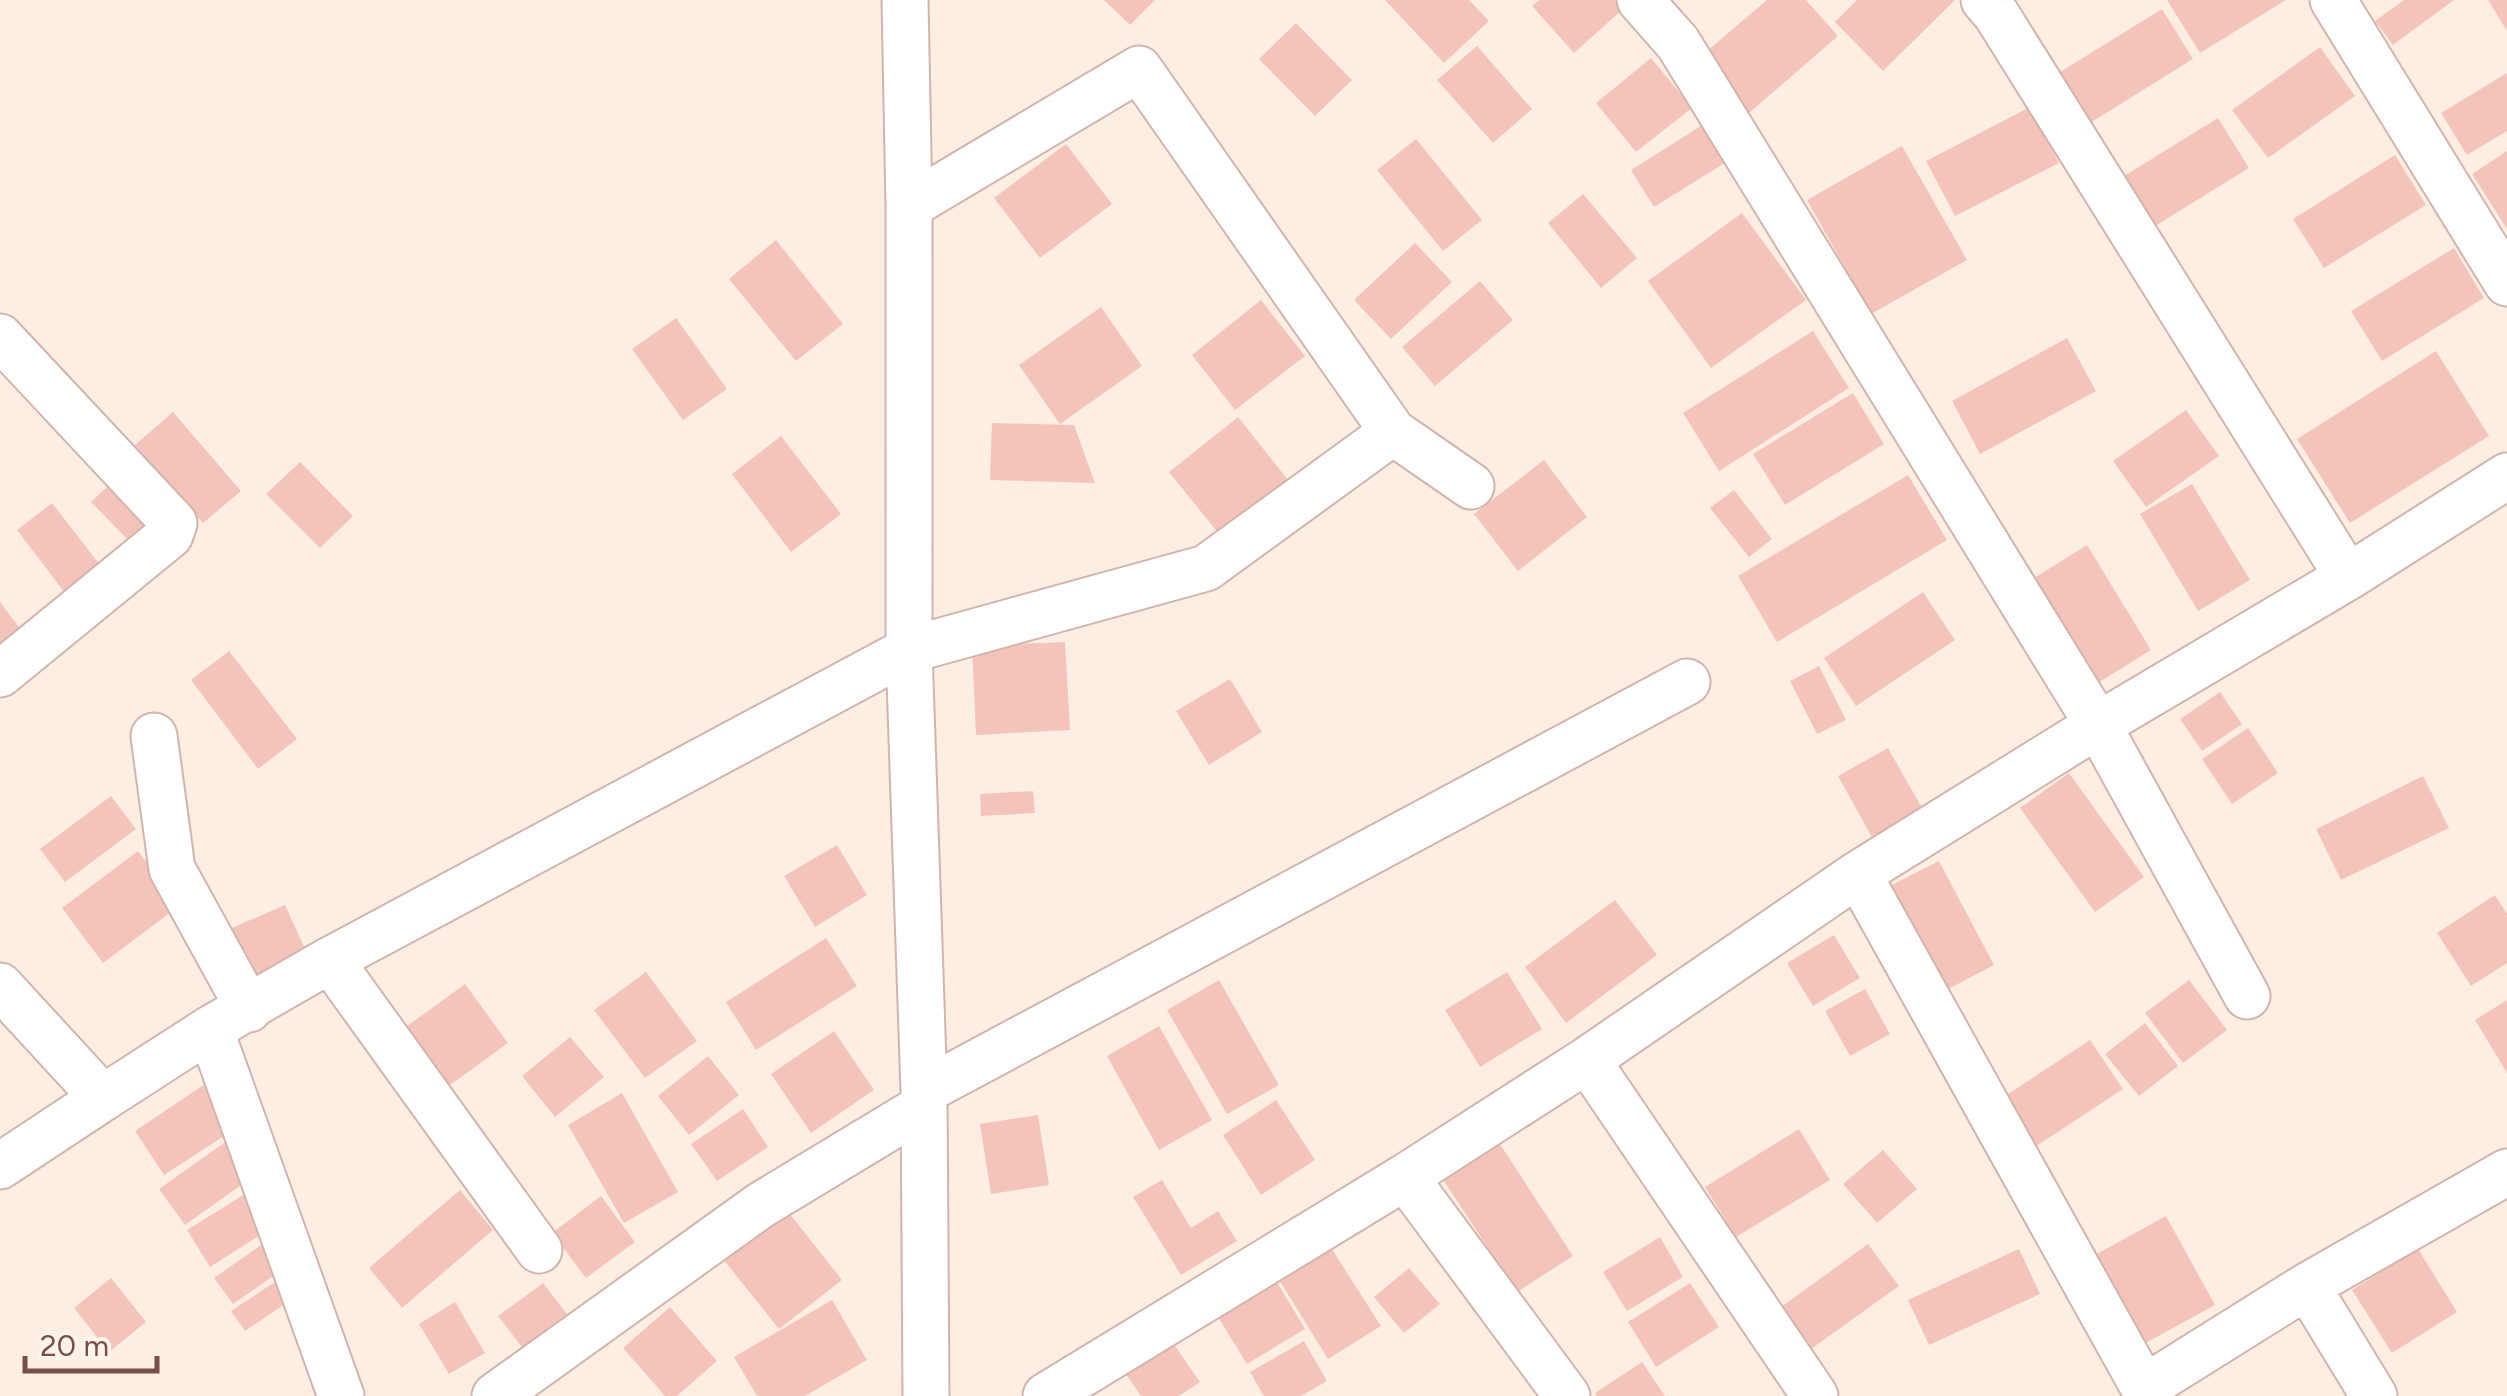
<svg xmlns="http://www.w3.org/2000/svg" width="2507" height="1396" viewBox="0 0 2507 1396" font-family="Figtree,sans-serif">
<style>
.building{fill:#f4c4ba}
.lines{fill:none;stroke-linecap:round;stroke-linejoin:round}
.street-casing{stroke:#d1b5ac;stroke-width:49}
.street{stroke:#fff;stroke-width:45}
</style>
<rect width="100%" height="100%" fill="#fdeee4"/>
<path class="building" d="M1104,0H1155L1130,25Z
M1385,0H1469L1489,21L1444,63Z
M1539,0H1617L1624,8L1574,53L1532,6Z
M1767,0H1806L1838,36L1749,113L1700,57Z
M1857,0H1955L1883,71L1835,22Z
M2167,0H2286L2200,53Z
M2404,0H2454L2393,45L2375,21Z
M2488,0H2507V31Z
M2162,9L2193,59L2090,123L2060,72Z
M1296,23L1352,80L1315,116L1259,59Z
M1477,46L1532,109L1493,143L1437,80Z
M2320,47L2355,96L2268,158L2232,110Z
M1651,58L1692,108L1636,152L1596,103Z
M2507,73V131L2467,155L2441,113Z
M2030,107L2059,163L1955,216L1926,161Z
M2218,118L2249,168L2147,231L2116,181Z
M1712,119L1736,156L1654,207L1631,170Z
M1416,139L1482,220L1443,251L1377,170Z
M1066,144L1112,204L1040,258L994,198Z
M1902,146L1967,260L1871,314L1807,200Z
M2507,151V229L2472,174Z
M2395,155L2426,205L2324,268L2293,219Z
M1583,194L1637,258L1601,288L1548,223Z
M1742,213L1806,300L1711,368L1648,281Z
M776,240L843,324L796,361L729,279Z
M1415,243L1452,282L1391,339L1354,300Z
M2454,248L2484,298L2382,361L2351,311Z
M1480,281L1513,320L1435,386L1402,347Z
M1261,300L1305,356L1235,410L1192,355Z
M1101,307L1142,366L1060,424L1019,365Z
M676,318L727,389L683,420L632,349Z
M1813,331L1849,388L1719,471L1683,413Z
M2067,338L2096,391L1980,454L1952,401Z
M2436,351L2489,436L2350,523L2297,439Z
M1853,393L1884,444L1785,505L1753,454Z
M2186,410L2219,456L2146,507L2113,461Z
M173,412L241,491L203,523L135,445Z
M1238,417L1288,480L1219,534L1169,472Z
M992,423L1074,425L1095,483L990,480Z
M781,436L841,514L791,552L732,474Z
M1544,460L1587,517L1518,571L1474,514Z
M300,462L353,516L320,548L266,494Z
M1908,475L1947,540L1777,642L1738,576Z
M2192,484L2250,580L2198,611L2140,514Z
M109,485L152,528L134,546L91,502Z
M1734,490L1772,539L1749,557L1710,508Z
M52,503L104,570L68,597L17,530Z
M2087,545L2151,650L2093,686L2029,581Z
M1923,592L1955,640L1856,706L1824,658Z
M0,602L29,641L0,664Z
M1065,642L1070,730L976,735L972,646Z
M229,651L297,739L258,769L191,680Z
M1819,666L1846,720L1817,734L1790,681Z
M1230,679L1262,732L1209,765L1176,711Z
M2220,692L2242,724L2202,751L2180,719Z
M2248,728L2278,773L2232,804L2202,759Z
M1888,748L1925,813L1874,841L1838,776Z
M2069,773L2144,877L2095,912L2020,808Z
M2423,776L2449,828L2341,880L2316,829Z
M1033,791L1035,813L981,816L980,794Z
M111,796L136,829L65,882L40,849Z
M837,845L867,895L815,927L784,876Z
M138,851L179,906L103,963L62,908Z
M1939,861L1994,965L1935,996L1880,891Z
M2495,895L2507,914V963L2471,986L2437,933Z
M1615,900L1657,955L1566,1023L1525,967Z
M285,905L312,964L258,988L232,928Z
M1834,935L1860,978L1813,1006L1787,963Z
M826,938L857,986L756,1050L726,1002Z
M646,972L697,1041L645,1078L594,1010Z
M1507,972L1542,1029L1480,1067L1445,1010Z
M1219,980L1279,1085L1227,1114L1167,1010Z
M2189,980L2227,1030L2183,1063L2145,1013Z
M465,984L508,1043L446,1088L403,1029Z
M1865,989L1890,1034L1850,1056L1825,1011Z
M2507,1000V1073L2475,1020Z
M2145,1023L2178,1066L2139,1096L2105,1054Z
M1159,1026L1212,1120L1159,1150L1107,1056Z
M834,1031L874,1090L811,1133L771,1074Z
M570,1037L604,1077L555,1117L522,1076Z
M2090,1040L2123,1089L2035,1147L2002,1098Z
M708,1056L739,1095L689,1135L658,1096Z
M211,1080L241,1125L164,1175L135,1131Z
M622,1093L678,1192L624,1223L568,1125Z
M1276,1100L1315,1160L1261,1195L1223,1135Z
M743,1109L768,1147L717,1181L691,1144Z
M1038,1115L1049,1185L991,1194L980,1124Z
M1799,1129L1830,1180L1736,1237L1705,1187Z
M1496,1138L1573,1256L1517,1292L1440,1175Z
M228,1140L254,1176L185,1225L159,1189Z
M1883,1150L1917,1189L1877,1223L1843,1184Z
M1162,1180L1191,1228L1218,1211L1237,1241L1181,1275L1133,1197Z
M460,1190L493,1230L402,1308L369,1268Z
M245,1194L268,1230L210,1267L187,1230Z
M601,1196L635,1242L586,1278L552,1233Z
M778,1199L842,1280L779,1329L715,1249Z
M2166,1216L2215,1305L2142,1345L2093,1256Z
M1660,1237L1683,1277L1627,1311L1603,1272Z
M1328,1243L1381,1326L1328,1359L1276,1275Z
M1868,1244L1899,1286L1811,1349L1781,1307Z
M261,1245L279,1272L233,1304L214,1278Z
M2019,1249L2040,1294L1929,1345L1908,1300Z
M2418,1249L2457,1312L2392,1353L2352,1290Z
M1409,1268L1440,1304L1404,1333L1374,1297Z
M111,1278L146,1322L109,1352L74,1308Z
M278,1280L291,1300L245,1331L231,1311Z
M1277,1282L1305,1329L1247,1364L1218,1317Z
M543,1283L574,1323L529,1356L498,1316Z
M1690,1283L1719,1327L1656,1367L1628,1322Z
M832,1300L867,1360L805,1396H757L734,1357Z
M455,1302L485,1353L449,1374L419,1324Z
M670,1307L717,1361L677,1396H665L623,1348Z
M1304,1341L1327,1381L1301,1396H1264L1250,1372Z
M1173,1343L1200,1382L1179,1396H1141L1126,1374Z
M1642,1362L1665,1396H1597L1595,1393Z"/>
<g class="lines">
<defs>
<path id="street" d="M905,0L909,206V650L924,1091L926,1396
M1640,0L1678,43L2098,725L2247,996
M2333,0L2507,283
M909,206L1139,69L1393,432L1471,486
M0,337L174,523L170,535L0,674
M2348,577L2507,476
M154,736L172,869L249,1009
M1858,874L2098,725L2348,577L1996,14L1984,0
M330,960L539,1250
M0,986L103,1098L0,1166
M210,1029L341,1396
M1587,1060L1858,874L2144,1388L2307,1286L2507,1172
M924,1091L1687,682
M103,1098L210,1029L330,960L909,650L1206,568L1393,432
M1405,1177L1587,1060L1815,1396
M2307,1286L2374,1396
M495,1396L761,1205L923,1107
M1046,1396L1405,1177L1567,1396"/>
</defs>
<use href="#street" class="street-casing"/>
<use href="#street" class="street"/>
</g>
<path d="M25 1356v15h132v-15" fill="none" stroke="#774e48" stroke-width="5"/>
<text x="40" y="1356" font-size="30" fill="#774e48" stroke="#fff3eb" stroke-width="8" paint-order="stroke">20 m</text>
</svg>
